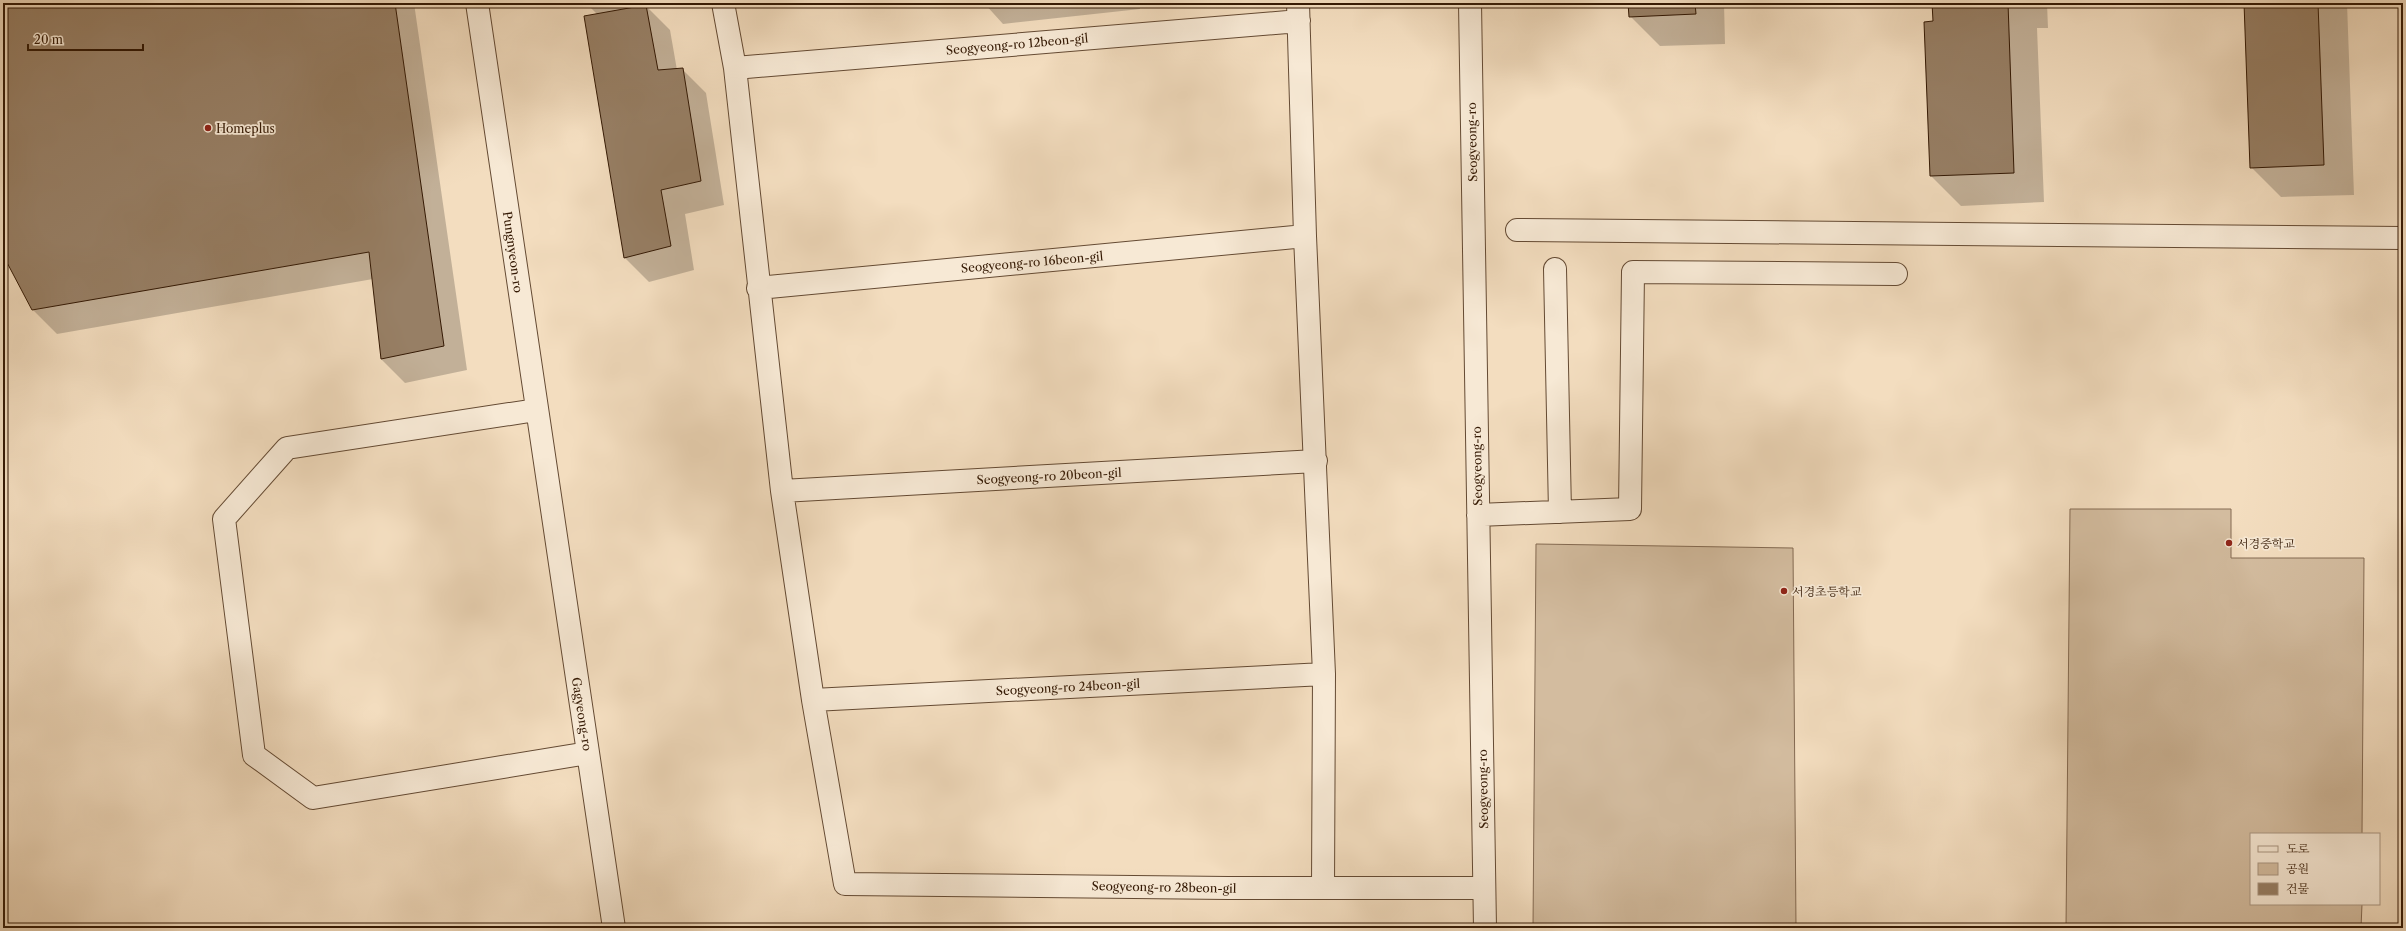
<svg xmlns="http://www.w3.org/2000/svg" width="2406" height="931" viewBox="0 0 2406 931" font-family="'Libre Caslon Text','Noto Serif KR',serif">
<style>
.green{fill:#d3bc9f;stroke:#846a52}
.shadow{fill:#0003}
.building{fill:#977f65;stroke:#341904}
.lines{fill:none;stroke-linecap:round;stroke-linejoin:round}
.minor-casing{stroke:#644a33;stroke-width:24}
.minor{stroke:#f7e9d5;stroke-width:22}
.poi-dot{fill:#8f2418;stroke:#f7e9d5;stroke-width:1.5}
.labels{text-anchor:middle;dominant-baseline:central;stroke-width:3.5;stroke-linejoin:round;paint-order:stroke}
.street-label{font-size:12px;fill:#341904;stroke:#f7e9d5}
.poi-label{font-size:12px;fill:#341904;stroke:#f7e9d5;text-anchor:start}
</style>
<rect width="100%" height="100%" fill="#f3ddbf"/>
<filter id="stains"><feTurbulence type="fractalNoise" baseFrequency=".005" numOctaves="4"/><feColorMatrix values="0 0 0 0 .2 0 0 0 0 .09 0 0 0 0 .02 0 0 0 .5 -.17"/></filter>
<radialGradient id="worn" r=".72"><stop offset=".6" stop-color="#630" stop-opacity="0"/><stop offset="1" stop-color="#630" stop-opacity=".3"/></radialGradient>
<path class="green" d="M2070,509H2231V558H2364L2362,834H2251V904H2362L2361,928H2066Z
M1536,544L1793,548L1796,928H1533Z"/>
<path class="shadow" d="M3,3H414L467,370L405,383L381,359L373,279L57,334L33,310L3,253Z
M586,3H663L646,6L670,30L677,70L682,69L706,93L724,205L685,214L694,270L649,282L625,258L585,16L597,14Z
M984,3H1139L1140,9L1003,24Z
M1629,3H1724L1725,44L1660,46L1630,16Z
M1933,3H2047L2048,28H2037L2044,202L1961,206L1931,176Z
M2245,3H2347L2354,195L2281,197L2251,167Z"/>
<path class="building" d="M3,3H395L444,346L381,359L369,252L32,310L3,255Z
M983,3H1004L983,5Z
M1628,3H1695L1696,14L1629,17Z
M1932,3H2008L2014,173L1930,176L1924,22L1933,21Z
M2244,3H2318L2324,165L2250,168Z
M646,5L658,70L683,68L701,181L661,190L671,246L624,258L584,16Z"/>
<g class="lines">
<defs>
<path id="minor" d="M477,3L614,928
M723,3L735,68L782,491L813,700L845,884L1228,888H1484
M1298,3L1305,236L1324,674L1323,888
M1470,3L1485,928
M735,68L1299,21
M1517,230L2403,238
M1555,269L1560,512
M758,288L1305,236
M536,410L287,448L224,519L254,755L313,798L588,753
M782,491L1316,461
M1478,515L1630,509L1633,272L1896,274
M813,700L1324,674"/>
</defs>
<use href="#minor" class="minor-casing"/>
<use href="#minor" class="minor"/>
</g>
<g class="poi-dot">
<circle cx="208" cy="128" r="4"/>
<circle cx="2229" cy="543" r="4"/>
<circle cx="1784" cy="591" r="4"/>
</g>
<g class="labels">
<g class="street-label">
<text transform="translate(1017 44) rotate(-5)">Seogyeong-ro 12beon-gil</text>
<text transform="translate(1472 142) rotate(-91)">Seogyeong-ro</text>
<text transform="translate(513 252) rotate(82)">Pungnyeon-ro</text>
<text transform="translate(1032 262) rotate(-5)">Seogyeong-ro 16beon-gil</text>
<text transform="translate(1477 466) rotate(-91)">Seogyeong-ro</text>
<text transform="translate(1049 476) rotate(-3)">Seogyeong-ro 20beon-gil</text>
<text transform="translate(1068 687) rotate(-3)">Seogyeong-ro 24beon-gil</text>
<text transform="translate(582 714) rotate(81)">Gagyeong-ro</text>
<text transform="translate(1483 789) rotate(-91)">Seogyeong-ro</text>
<text transform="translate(1164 887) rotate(1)">Seogyeong-ro 28beon-gil</text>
</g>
<g class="poi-label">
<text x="216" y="128">Homeplus</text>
<text x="2237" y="543">서경중학교</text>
<text x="1792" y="591">서경초등학교</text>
</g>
</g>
<rect width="2406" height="931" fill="none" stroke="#f3ddbf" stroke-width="16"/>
<rect x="4" y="4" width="2398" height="923" fill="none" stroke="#341904" stroke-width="2"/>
<rect x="8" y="8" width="2390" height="915" fill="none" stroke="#341904"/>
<rect x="2250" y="833" width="130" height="72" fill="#f7e9d5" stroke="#a99681"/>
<rect x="2258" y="846" width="20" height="6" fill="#f7e9d5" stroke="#a99681"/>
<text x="2286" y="853" font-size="12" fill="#341904">도로</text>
<rect x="2258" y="863" width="20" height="12" fill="#d3bc9f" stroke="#a99681"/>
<text x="2286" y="873" font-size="12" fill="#341904">공원</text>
<rect x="2258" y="883" width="20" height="12" fill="#977f65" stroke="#a99681"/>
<text x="2286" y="893" font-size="12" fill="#341904">건물</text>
<path d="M28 44v6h115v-6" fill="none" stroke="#341904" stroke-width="2"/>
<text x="34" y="44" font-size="12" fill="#341904" stroke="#f7e9d5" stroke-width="3" paint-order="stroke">20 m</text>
<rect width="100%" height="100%" filter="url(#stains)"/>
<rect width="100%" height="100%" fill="url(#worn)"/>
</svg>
